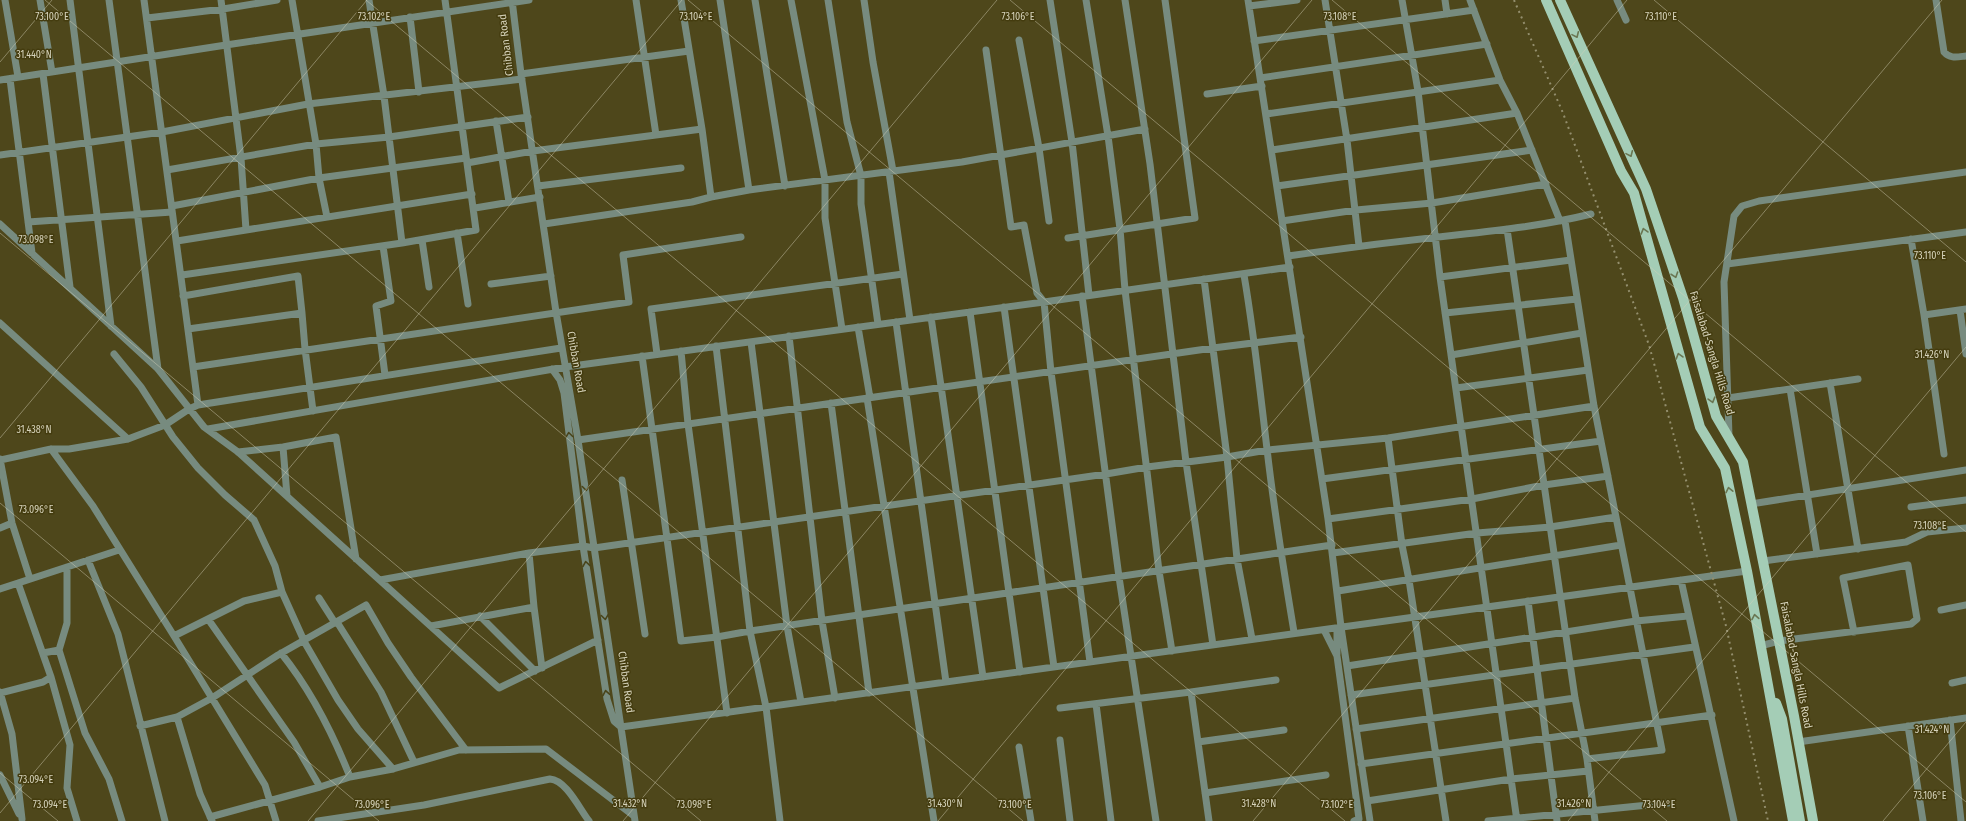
<svg xmlns="http://www.w3.org/2000/svg" width="1966" height="821" viewBox="0 0 1966 821" font-family="'Fira Sans Condensed',sans-serif">
<style>
.lines{fill:none;stroke-linecap:round;stroke-linejoin:round}
.minor{stroke:#778b7f;stroke-width:7}
.major{stroke:#a4cdb6;stroke-width:10}
.rail{stroke:#948f6e;stroke-width:2;stroke-dasharray:2 4;stroke-linecap:butt}
.oneway{stroke:#6a7652}
.oneway2{stroke:#49441a}
.ticks{fill:none;stroke:#d6d3bb;stroke-width:1;stroke-opacity:0.45}
.labels{text-anchor:middle;dominant-baseline:central;stroke-width:3;stroke-linejoin:round;paint-order:stroke}
.street-label{font-size:11px;fill:#d6d3bb;stroke:#443c0f}
.ticks-label{font-size:10px;text-anchor:middle;fill:#d6d3bb;stroke:#443c0f;stroke-width:3;stroke-linejoin:round;paint-order:stroke}
</style>
<rect width="100%" height="100%" fill="#4e471b"/>
<g class="lines">
<path class="minor" d="M5,0L18,77
M40,0L52,72
M70,0L111,326
M109,0L158,369
M144,0L198,405
M221,0L241,158L246,230
M292,0L316,144L319,178L327,217
M369,0L384,96L402,243
M512,0L521,74L556,312L578,440L635,821
M636,0L656,135
M681,0L702,129L711,197
M720,0L749,190
M755,0L785,186
M791,0L825,180V218L842,329
M828,0L847,122L861,176V204L878,324
M864,0L873,62L893,171
M1050,0L1072,142L1089,295
M1086,0L1108,136L1120,229L1125,290L1159,571L1172,651
M1125,0L1150,164L1186,462L1213,645
M1248,0L1328,519L1341,627L1370,821
M1325,0L1347,140L1359,246
M1402,0L1418,91L1440,277L1517,821
M1445,0L1447,14
M1470,0L1500,80L1517,113L1560,221
M1617,0L1626,20
M1936,0L1944,52C1950,59 1957,57 1966,56
M1249,6L1297,0
M410,17L419,92
M147,18L223,9L277,0
M1019,40L1039,148L1049,221
M1254,41L1474,10
M986,50L1011,227L1024,225L1037,293L1044,302L1051,372L1090,662
M43,74L70,287
M521,74L689,51
M1260,78L1487,44
M10,79L32,253
M0,80L226,45L529,0
M1207,94L1262,86
M1266,114L1500,80
M496,121L509,202
M1272,150L1517,113
M0,155L162,132L308,104L522,79
M467,163L533,151L702,129
M167,170L316,144L389,137L528,117
M889,172L910,320
M538,186L681,168
M1277,186L1532,150
M172,206L319,178L466,158
M475,208L540,197
M1282,221L1356,210L1432,203L1546,184
M1565,221L1594,406L1662,750L1587,759
M28,222L172,212
M0,224L158,369L204,427L238,452L499,688L598,640
M544,224L692,202L711,197L749,190L962,162L1145,129
M1507,229L1575,698L1587,759L1595,821
M457,233L468,304
M1068,238L1195,218L1165,0
M1911,239L1924,315
M422,240L429,287
M177,241L472,194
M383,246L391,301L376,306L385,375
M1288,256C1344,248 1400,241 1456,235C1502,230 1547,225 1591,214
M1727,264L1966,232
M182,275L402,243L476,230L445,0
M1244,275C1254,333 1260,391 1267,449C1274,511 1284,572 1294,632
M1440,277L1571,260
M1204,279L1227,457L1237,559L1252,639
M491,284L551,276
M183,296L298,276L302,313L188,329
M1082,296L1119,577L1156,821
M1004,307L1054,667
M1960,310L1966,354
M970,312L1020,672
M302,313L305,349L313,411
M1445,313L1577,299
M931,317L983,677
M896,322L946,682
M0,323L128,439
M858,327L870,398
M789,336L822,621L835,698
M751,342L787,626L801,702
M716,346L750,631L766,707L780,821
M681,351L688,424L727,713
M114,354L141,387L173,437L198,468L225,495L254,520L275,566L282,592L305,643L338,700L358,729L393,769
M657,354L651,309L903,274
M1451,355L1582,333
M642,356L681,641L717,637L750,631L1332,545
M193,367L629,302L623,255L741,237
M552,369L560,380L564,393L583,546L607,699L614,721L621,727
M1830,383L1858,549
M1456,388L1588,370
M1790,389L1817,554
M867,398L934,821
M1728,398L1858,379
M831,403L869,693
M208,429L565,367L1044,302L1290,267
M1729,436L1724,282L1734,216L1742,206L1759,201L1966,172
M1388,438L1402,545L1409,580L1446,821
M578,440L1213,348L1301,337
M283,447L287,496
M51,449L93,506L174,636L265,785L276,821
M238,452L283,447L336,437L356,559
M1944,454L1924,315L1966,309
M0,459L12,523L30,579
M0,460L51,449H69L128,439L165,425L189,409L198,405L561,348
M1322,479L1601,441
M622,480L645,634
M1751,504L1966,470
M1911,507L1966,500
M1328,519L1472,499L1544,485L1608,476
M0,528L12,523
M529,553L534,607
M1333,553L1477,533L1550,527L1616,517
M88,560L118,634L165,821
M1763,561L1906,542L1927,532L1966,528
M67,567V623L59,650L85,733L109,779L122,821
M380,580L529,553L583,546L594,548L1106,474L1147,467L1227,457L1267,450L1388,438L1594,406
M1681,580L1734,821
M18,583L51,677L70,745L67,788L77,821
M0,589L119,550
M1338,591L1621,545
M319,598L335,623
M1528,601L1557,821
M1941,610L1966,605
M480,616L535,671
M208,619L294,742L320,787L210,817
M337,622L381,692L414,762
M431,626L534,607L542,668
M1337,628V654
M1324,630L1337,656L1359,819L1354,821
M174,636L244,601L282,592
M1760,646L1779,641L1911,624L1917,619L1908,565L1843,578L1854,632
M43,653L59,650
M281,653C310,689 333,734 350,777
M1347,666L1636,621L1688,616
M1952,683L1966,680
M0,692L12,734L22,819
M0,693L43,682L51,677
M1351,695L1694,647
M1096,704L1111,821
M1060,708L1191,692
M177,717L200,794L212,821
M1950,720L1961,821
M140,726L177,717L212,698L278,655L366,605L388,643L411,677L466,750
M1908,726L1923,821
M621,727L1747,571
M1356,729L1575,698
M1060,740L1070,821
M1198,742L1284,730
M1798,742L1966,718
M1019,747L1031,821
M1361,764L1712,715
M0,775L19,814
M320,787L350,777L393,769L459,750L546,749L634,816
M1205,793L1326,775
M1367,801L1511,779L1588,771
M318,821L424,805L550,779C566,780 579,808 589,821
M1209,821L1191,692L1276,680
M1488,821L1668,803"/>
<path class="major" d="M1546,0L1621,171L1634,193L1700,427L1725,468L1747,571L1793,821
M1560,0L1646,189L1683,298L1716,416L1743,462L1794,716L1813,821
M1776,703L1782,719L1800,821"/>
<path class="rail" d="M1514,0L1563,113L1649,345L1726,626L1768,821"/>
</g>
<defs><path id="oneway-chevron" d="M-2-3.5L2.5 0L-2 3.5" fill="none" stroke-width="1.6" stroke-linecap="round" stroke-linejoin="round"/></defs>
<g class="oneway">
<use href="#oneway-chevron" transform="translate(1576 35) rotate(66)"/>
<use href="#oneway-chevron" transform="translate(1630 154) rotate(66)"/>
<use href="#oneway-chevron" transform="translate(1644 231) rotate(-106)"/>
<use href="#oneway-chevron" transform="translate(1675 275) rotate(71)"/>
<use href="#oneway-chevron" transform="translate(1679 356) rotate(-106)"/>
<use href="#oneway-chevron" transform="translate(1712 400) rotate(74)"/>
<use href="#oneway-chevron" transform="translate(1729 490) rotate(-102)"/>
<use href="#oneway-chevron" transform="translate(1755 617) rotate(-100)"/>
</g>
<g class="oneway2">
<use href="#oneway-chevron" transform="translate(569 435) rotate(-98)"/>
<use href="#oneway-chevron" transform="translate(586 488) rotate(82)"/>
<use href="#oneway-chevron" transform="translate(586 564) rotate(-99)"/>
<use href="#oneway-chevron" transform="translate(605 617) rotate(82)"/>
<use href="#oneway-chevron" transform="translate(606 693) rotate(-100)"/>
</g>
<path class="ticks" d="M45,0L1023,821M366,0L1345,821M688,0L1667,821M1010,0L1966,802M1332,0L1966,532M1654,0L1966,262M0,62L52,0M0,233L701,821M0,438L367,0M0,503L379,821M0,773L58,821M0,813L682,0M308,821L997,0M623,821L1312,0M938,821L1627,0M1253,821L1942,0M1568,821L1966,347M1883,821L1966,722"/>
<g class="labels">
<g class="street-label">
<text transform="translate(506 45) rotate(-97)">Chibban Road</text>
<text transform="translate(1712 353) rotate(73)">Faisalabad-Sangla Hills Road</text>
<text transform="translate(576 362) rotate(80)">Chibban Road</text>
<text transform="translate(1796 665) rotate(79)">Faisalabad-Sangla Hills Road</text>
<text transform="translate(626 682) rotate(82)">Chibban Road</text>
</g>
</g>
<g class="ticks-label">
<text x="374" y="20">73.102°E</text>
<text x="1018" y="20">73.106°E</text>
<text x="52" y="20">73.100°E</text>
<text x="696" y="20">73.104°E</text>
<text x="1340" y="20">73.108°E</text>
<text x="1661" y="20">73.110°E</text>
<text x="34" y="58">31.440°N</text>
<text x="36" y="243">73.098°E</text>
<text x="1930" y="259">73.110°E</text>
<text x="1932" y="358">31.426°N</text>
<text x="34" y="433">31.438°N</text>
<text x="36" y="513">73.096°E</text>
<text x="1930" y="529">73.108°E</text>
<text x="1932" y="733">31.424°N</text>
<text x="36" y="783">73.094°E</text>
<text x="1930" y="799">73.106°E</text>
<text x="630" y="807">31.432°N</text>
<text x="945" y="807">31.430°N</text>
<text x="1259" y="807">31.428°N</text>
<text x="1574" y="807">31.426°N</text>
<text x="50" y="808">73.094°E</text>
<text x="372" y="808">73.096°E</text>
<text x="694" y="808">73.098°E</text>
<text x="1015" y="808">73.100°E</text>
<text x="1337" y="808">73.102°E</text>
<text x="1659" y="808">73.104°E</text>
</g>
</svg>
